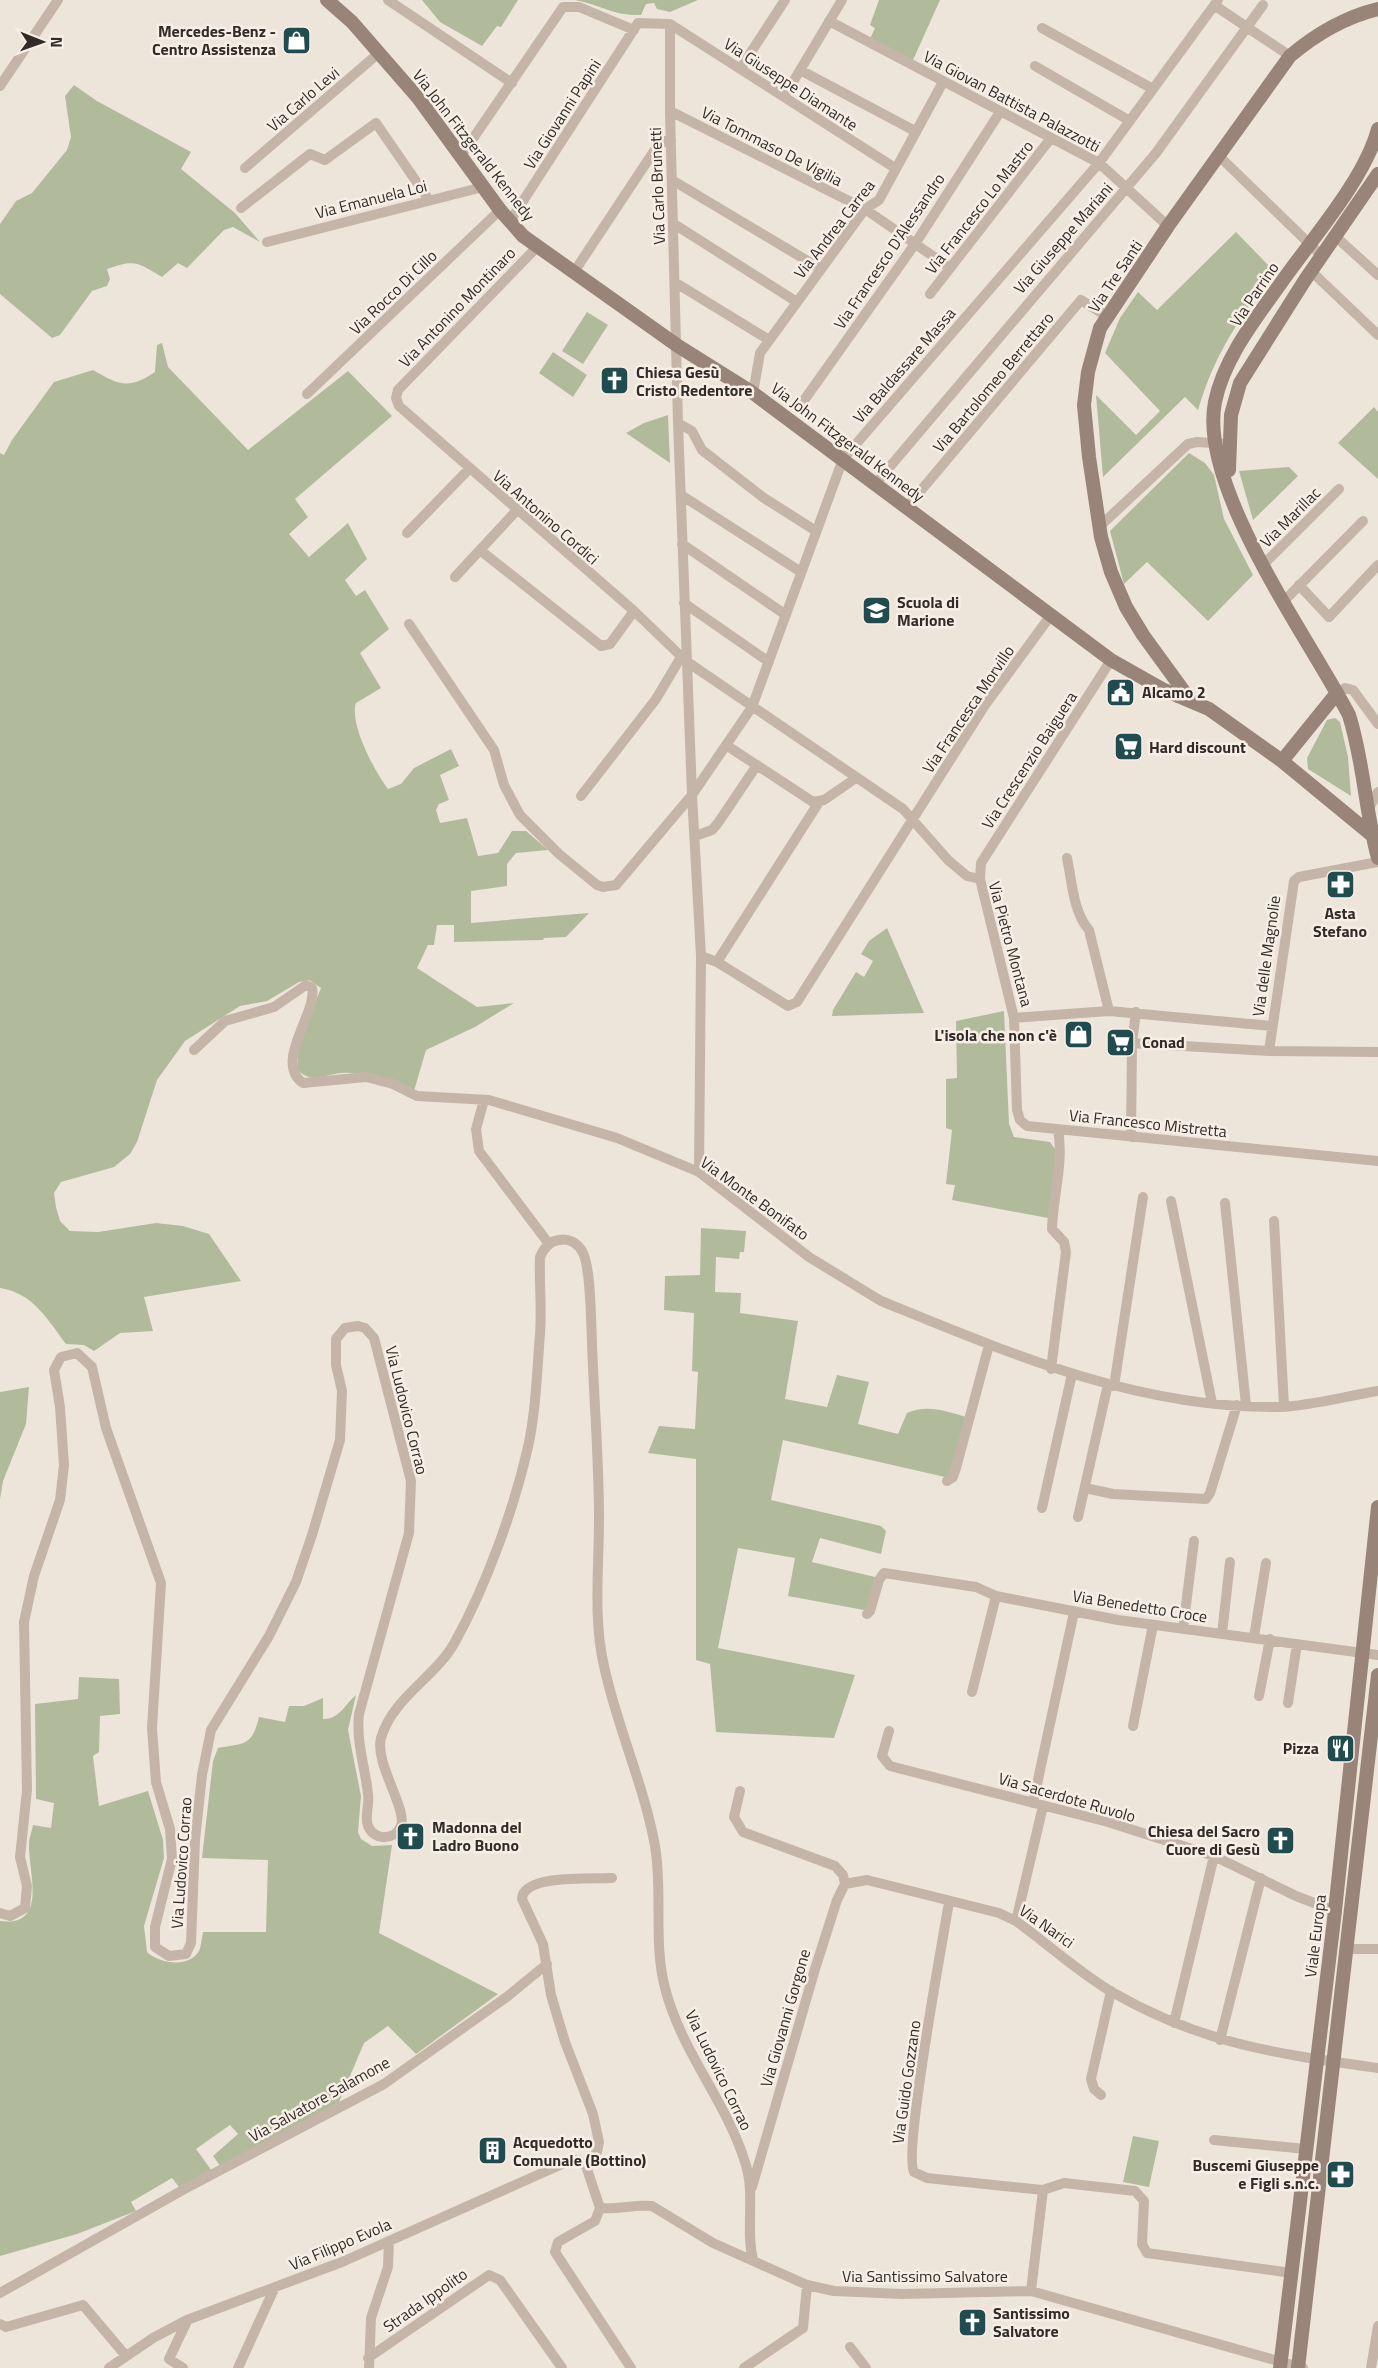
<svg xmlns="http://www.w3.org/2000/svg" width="1378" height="2368" viewBox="0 0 1378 2368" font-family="'Titillium Web',sans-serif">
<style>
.green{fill:#b1bb9c}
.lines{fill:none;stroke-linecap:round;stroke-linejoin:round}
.street{stroke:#c5b5a8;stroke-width:10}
.secondary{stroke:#988479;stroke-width:14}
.labels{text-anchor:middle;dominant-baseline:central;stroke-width:5;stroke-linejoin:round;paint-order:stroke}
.poi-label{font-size:16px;font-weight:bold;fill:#322b27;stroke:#f7efe6;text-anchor:start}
.street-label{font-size:16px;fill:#322b27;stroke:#f7efe6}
</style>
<rect width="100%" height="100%" fill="#eee5da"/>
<path class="green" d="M422,0H518L501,27L497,26L482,46L440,22Z
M575,0H698L670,12L657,9L654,3L646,4L641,15C613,16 601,5 575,0Z
M879,0H940L913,60L870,39L875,28L870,25Z
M74,85L97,101L191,152L181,169L235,213L260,242L233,227L224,230L187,268L178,263L162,277C137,262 135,259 107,269L110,279L107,286L92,291L60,335L52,338L0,294V224L16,201L32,193L67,150L71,137L65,96Z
M1236,232L1274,271C1239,321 1216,350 1198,410L1185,397L1103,477L1096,395L1136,435L1160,411L1105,353L1120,318L1138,292L1157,310Z
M587,312L608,325L583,364L562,351Z
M162,343L168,367L248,450L348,371L392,416L295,499L308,517L289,534L309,557L348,523L367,559L345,580L356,596L365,590L389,629L360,653L381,688L356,703C349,724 375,772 388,789L401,784L414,768L451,749L459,766L440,775L449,800L439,804L436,810L440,823L467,818L478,856L498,853L512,831H526L548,850L516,853L507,864V886L471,891V923L589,913L566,937L544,938L543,940L454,942V925H437L434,945H428L417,968L477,1007L514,1003L475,1027L426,1050L414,1091C391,1083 367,1071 342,1073C326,1074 310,1084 298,1070V1046L321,988L309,980L299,982L267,1001L240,1006L185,1041L157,1080L137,1142L130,1154L114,1167L61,1182L54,1193L56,1207L60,1221L70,1231L98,1232L156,1223L183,1226L209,1234L241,1281L144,1297L153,1331L120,1333L94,1351L84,1345L66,1344C48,1320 33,1293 0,1288V453L4,455L12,440L54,382L93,370C119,385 128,390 155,372L157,345Z
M553,352L587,375L573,397L539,373Z
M1374,407L1378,412V479L1338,443Z
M668,415L670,463L626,433L644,423Z
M1189,453L1205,463L1214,475L1224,519L1253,575L1208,621L1147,562L1124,584L1110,531Z
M1289,467L1298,476L1253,520L1239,471Z
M1335,718L1340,722L1348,757L1351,796L1308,769L1307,758L1327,720Z
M887,928L924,1013L832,1016L833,1010L856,972L864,977L873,961L861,954L869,941Z
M1004,1011L1009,1124L1014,1137L1050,1142L1057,1152L1048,1218L952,1200L955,1185L946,1184L952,1130L946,1128V1079L957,1078L956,1021Z
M701,1228L746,1231L744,1252H740L739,1259L716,1257L715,1292L741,1293L740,1313L798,1321L785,1399L827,1407L837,1375L869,1382L858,1424L898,1434L907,1413C927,1404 946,1411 966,1417L949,1476L945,1477L783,1440L771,1500L881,1526L886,1531L881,1554L820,1538L812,1562L875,1577L868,1608L864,1610L788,1596L795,1558L738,1548L718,1648L855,1675L834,1738L716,1732L710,1664L696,1660V1459L648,1453L659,1426L695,1429L698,1372L692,1371L694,1313L664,1310L665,1276L700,1275Z
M29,1387L26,1424L3,1481L0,1499V1392Z
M79,1677L119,1679L120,1714L100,1716L99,1752L93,1756L99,1806L148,1791L163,1840L164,1858L144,1926L147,1952C159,1963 188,1969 199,1951C201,1946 202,1938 203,1932H266L268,1860L202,1858L213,1761L218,1748C245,1743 252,1746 259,1717L285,1722L289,1706H304L323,1698V1719C340,1719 344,1705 356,1695L348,1730L361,1796L358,1832L361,1839L372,1846L392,1845L379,1933L498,1994L416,2054L388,2026L364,2043L339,2102L221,2167L213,2156L238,2134L230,2125L196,2149L212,2171L180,2188L172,2178L131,2202L136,2211L77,2234L0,2256V1921C49,1927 28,1872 29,1844C29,1838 32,1831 33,1825L51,1828L54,1803L36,1799L35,1704L78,1699Z
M1133,2136L1159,2141L1149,2187L1123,2182Z"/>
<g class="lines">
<path class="street" d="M388,0L512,83
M1214,5L1290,56
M829,21L1099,163L1168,226
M670,24V111L678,423L692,795L701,956L699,1172
M670,24L895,168
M1042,28L1153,89
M1035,66L1130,121
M740,69L785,0
M800,70L915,131
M0,86L58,0
M784,97L842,0
M670,111L865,209L950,268
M461,156L563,7H579L634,30
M1219,156L1322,256
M245,168L380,52
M672,180L821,269
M241,208L310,154L325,160L376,123L429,200
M510,221L638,23L670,24
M674,224L797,302
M1335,236L1378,275
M267,242L483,187
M538,246L398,390L396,398L399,406L634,611L686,661L903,809L948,860L967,876L980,879L1014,1018L1109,1011L1272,1026
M1311,271L1378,335
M574,272L660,142L671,140
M676,283L769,340
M930,294L1051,138
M753,393L760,353L865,209L879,200L943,82
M307,394L500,210
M800,406L915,244L1000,112
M678,423L692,431L702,450L764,498L816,531
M876,483L1156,153L1263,5
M681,495L801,572
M907,507L1081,300L1108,317
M1100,526L1188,444L1197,442L1228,444
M407,533L469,469
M682,544L786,615
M480,550L601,646L610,644L634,611
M1263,565L1339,489
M455,577L517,510
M1299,585L1329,617L1378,565
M1284,601L1363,521
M684,603L769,662
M409,624L494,750L504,785L520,815L559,854L597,885L603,887L616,885L692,795L752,707L843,459L1099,163L1218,0
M1337,693L1345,688L1353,690L1378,724
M726,745L813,802L824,800L856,778
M581,796L656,699L681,657
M1368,810L1378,792
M695,836L712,830L718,823L757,765
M1067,858C1072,881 1073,912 1089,930L1109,1011
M980,879L981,863L1111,660
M701,956L717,962L788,1006L797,1002L985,705L1051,615
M717,962L819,802
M1014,1018L1017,1110L1020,1120L1027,1126L1378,1161
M1132,1043L1269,1051L1378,1052
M194,1050L225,1021L274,1007L306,985L312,988C318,1012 273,1062 303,1083L366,1077L393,1084L417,1096L489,1100L617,1138L699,1172L809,1257L881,1301C1009,1353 1138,1409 1279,1407C1311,1406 1346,1396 1378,1391
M1269,1051L1294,881L1299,877L1378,862
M484,1100L476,1129L479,1151L549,1244
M1131,1137L1132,1043L1136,1012
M1171,1201L1212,1403
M1225,1203L1246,1405
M1274,1221L1284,1406
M1051,1369L1066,1252L1064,1242L1052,1229C1053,1195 1064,1164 1058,1129
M1114,1386L1143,1197
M947,1481L953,1477L956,1468L989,1345
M1085,1488L1113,1494L1206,1499L1210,1493L1237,1405
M1042,1508L1072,1374
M1078,1517L1108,1384
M867,1614L870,1611L879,1580L884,1573L976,1587L996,1596
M1183,1629L1194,1541
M1222,1634L1230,1562
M1254,1637L1266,1563
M972,1692L996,1596L1118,1620L1378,1655
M1259,1696L1270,1639
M1288,1703L1297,1644
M1133,1726L1153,1625
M889,1731L882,1756L890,1766L1108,1822L1214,1856L1296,1896L1335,1911
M740,1791L734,1817L743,1832L835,1866L843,1875L845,1884L867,1880L999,1913L1016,1921C1048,1944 1078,1972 1112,1992C1202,2044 1278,2054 1378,2068
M1033,1803L1074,1612
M949,1902C943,1939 903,2153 914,2172L927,2178L1043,2190L1064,2183L1135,2191L1144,2201L1142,2244L1147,2253L1292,2273
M0,1913L10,1916L25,1908L27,1886L20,1857L27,1790L24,1622L34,1576L60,1500L64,1465L60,1407L54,1370L61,1357L77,1353L92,1367L106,1428L161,1583L152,1728L156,1782L170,1829L172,1859L155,1927V1947L169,1956L186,1954L191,1943L195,1840L202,1775L211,1730L269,1636L296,1582L312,1535L340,1440L342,1391L336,1365V1339L345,1328L358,1326L365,1328L374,1338L411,1481L409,1533L359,1714C356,1743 365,1766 368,1794C370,1805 364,1816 368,1826C371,1833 378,1838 385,1837C391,1837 397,1834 400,1828C410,1812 374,1764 381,1738C393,1697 435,1678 455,1642C486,1586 514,1509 528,1447C536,1411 537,1371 540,1334C542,1309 539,1283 540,1257C544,1248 549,1241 559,1240C569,1238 577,1243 582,1251C591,1264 591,1324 592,1343C594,1401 599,1460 599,1519C599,1567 593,1619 604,1666C617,1727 644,1785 655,1846C663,1893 653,1942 665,1988C681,2051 726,2101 745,2162C756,2194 745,2228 753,2260
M1016,1921L1043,1806
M1345,1949H1378
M1174,2023L1214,1856
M1220,2040L1261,1878
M1101,2095L1094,2089L1091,2079L1111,1991
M1214,2140L1306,2149
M586,2166L600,2208C618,2210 634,2204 652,2206L713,2243L807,2285L834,2291L902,2294L1031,2291L1303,2368
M586,2166L597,2152L599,2142L593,2114L565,2042L551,1995L543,1944L522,1899C523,1874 592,1879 612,1878
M752,2187L815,1969L837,1900L845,1884
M600,2208L595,2221L558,2242L555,2252L631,2368
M1031,2291L1043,2190
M0,2293L190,2186L384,2084L508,1996L547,1964
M0,2324L6,2327L83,2305L126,2356
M850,2347L866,2368
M368,2358L489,2275L500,2280L562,2368
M109,2368L153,2338L187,2320L342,2262L569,2161L578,2160L586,2166
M183,2368L169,2359L187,2321
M238,2368L275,2287
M369,2368L371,2318L388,2267L389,2241
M744,2368L803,2328L807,2285
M1371,2368L1378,2326"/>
<path class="secondary" d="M327,0L352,22L419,99L500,210L523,236L678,346L753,393L1111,660L1164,690L1209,709L1282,761L1378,840
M1378,129C1365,179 1311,240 1281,283C1256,318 1224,358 1215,402C1198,487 1309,638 1349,715C1364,762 1365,811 1378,858
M1229,470L1231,415L1240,383L1305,280L1378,174
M1191,701L1143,635L1126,607L1111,572L1101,537L1089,457L1084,405L1088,372L1100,328L1168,226L1290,56C1316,34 1345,17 1378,9
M1282,761L1337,693
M1280,2368L1335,1911L1378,1507
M1298,2368L1378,1675"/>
</g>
<defs>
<symbol id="shop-square" viewBox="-11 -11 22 22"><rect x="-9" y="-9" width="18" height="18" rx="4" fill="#214c4f" stroke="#f7efe6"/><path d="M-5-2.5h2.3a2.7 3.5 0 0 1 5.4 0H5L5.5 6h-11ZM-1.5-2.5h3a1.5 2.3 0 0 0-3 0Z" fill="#fff"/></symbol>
<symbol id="church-square" viewBox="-11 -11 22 22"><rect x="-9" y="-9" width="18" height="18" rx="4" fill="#214c4f" stroke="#f7efe6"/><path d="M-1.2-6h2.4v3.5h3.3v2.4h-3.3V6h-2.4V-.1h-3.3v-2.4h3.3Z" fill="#fff"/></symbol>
<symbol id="school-square" viewBox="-11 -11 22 22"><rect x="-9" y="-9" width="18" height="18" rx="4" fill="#214c4f" stroke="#f7efe6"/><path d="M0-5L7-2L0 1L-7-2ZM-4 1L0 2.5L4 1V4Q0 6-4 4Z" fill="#fff"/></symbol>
<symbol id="civic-square" viewBox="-11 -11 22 22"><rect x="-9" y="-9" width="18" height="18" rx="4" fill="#214c4f" stroke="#f7efe6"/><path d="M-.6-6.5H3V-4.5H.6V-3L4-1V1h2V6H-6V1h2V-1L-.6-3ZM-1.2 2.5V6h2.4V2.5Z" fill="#fff"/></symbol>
<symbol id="supermarket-square" viewBox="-11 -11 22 22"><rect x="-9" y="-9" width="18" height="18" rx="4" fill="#214c4f" stroke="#f7efe6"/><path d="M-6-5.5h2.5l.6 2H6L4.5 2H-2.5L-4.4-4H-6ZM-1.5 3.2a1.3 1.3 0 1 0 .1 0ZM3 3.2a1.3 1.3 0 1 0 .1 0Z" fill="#fff"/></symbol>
<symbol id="pharmacy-square" viewBox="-11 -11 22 22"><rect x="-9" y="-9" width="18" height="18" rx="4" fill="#214c4f" stroke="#f7efe6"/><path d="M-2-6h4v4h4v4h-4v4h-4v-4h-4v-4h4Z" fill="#fff"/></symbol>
<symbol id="restaurant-square" viewBox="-11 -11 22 22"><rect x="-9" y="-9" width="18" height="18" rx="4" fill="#214c4f" stroke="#f7efe6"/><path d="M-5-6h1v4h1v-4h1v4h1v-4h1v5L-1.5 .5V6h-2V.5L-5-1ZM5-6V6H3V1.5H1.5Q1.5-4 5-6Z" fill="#fff"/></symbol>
<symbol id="building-square" viewBox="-11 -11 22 22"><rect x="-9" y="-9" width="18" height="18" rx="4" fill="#214c4f" stroke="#f7efe6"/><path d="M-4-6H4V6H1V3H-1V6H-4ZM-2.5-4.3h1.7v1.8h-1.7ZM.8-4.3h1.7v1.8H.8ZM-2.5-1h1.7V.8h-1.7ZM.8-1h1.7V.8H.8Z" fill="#fff"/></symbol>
</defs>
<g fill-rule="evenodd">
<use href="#shop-square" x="280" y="24" width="33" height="33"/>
<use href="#church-square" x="598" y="364" width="33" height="33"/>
<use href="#school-square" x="860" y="594" width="33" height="33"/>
<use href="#civic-square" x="1104" y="676" width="33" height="33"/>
<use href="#supermarket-square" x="1112" y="730" width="33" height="33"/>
<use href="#pharmacy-square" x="1324" y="868" width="33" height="33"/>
<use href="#shop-square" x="1062" y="1018" width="33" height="33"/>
<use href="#supermarket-square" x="1104" y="1026" width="33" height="33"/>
<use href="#restaurant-square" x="1324" y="1732" width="33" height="33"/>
<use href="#church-square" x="394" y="1820" width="33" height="33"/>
<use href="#church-square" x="1264" y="1824" width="33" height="33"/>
<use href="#building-square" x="476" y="2134" width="33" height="33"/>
<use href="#pharmacy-square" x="1324" y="2158" width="33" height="33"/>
<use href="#church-square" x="956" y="2306" width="33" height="33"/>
</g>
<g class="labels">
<g class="poi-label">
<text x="276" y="31" text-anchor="end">Mercedes-Benz -<tspan x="276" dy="18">Centro Assistenza</tspan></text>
<text x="636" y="372">Chiesa Gesù<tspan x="636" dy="18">Cristo Redentore</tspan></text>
<text x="897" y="602">Scuola di<tspan x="897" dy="18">Marione</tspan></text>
<text x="1142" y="692">Alcamo 2</text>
<text x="1149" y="747">Hard discount</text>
<text x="1340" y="913" text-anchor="middle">Asta<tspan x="1340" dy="18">Stefano</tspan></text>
<text x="1057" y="1035" text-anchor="end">L'isola che non c'è</text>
<text x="1142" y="1042">Conad</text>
<text x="1319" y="1748" text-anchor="end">Pizza</text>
<text x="432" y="1827">Madonna del<tspan x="432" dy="18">Ladro Buono</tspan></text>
<text x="1260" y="1831" text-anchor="end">Chiesa del Sacro<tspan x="1260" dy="18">Cuore di Gesù</tspan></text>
<text x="513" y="2142">Acquedotto<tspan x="513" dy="18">Comunale (Bottino)</tspan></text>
<text x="1319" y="2165" text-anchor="end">Buscemi Giuseppe<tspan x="1319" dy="18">e Figli s.n.c.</tspan></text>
<text x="993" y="2313">Santissimo<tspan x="993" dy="18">Salvatore</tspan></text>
</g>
<g class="street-label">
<text transform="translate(791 84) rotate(33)">Via Giuseppe Diamante</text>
<text transform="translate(303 99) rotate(-41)">Via Carlo Levi</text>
<text transform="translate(1012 101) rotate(28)">Via Giovan Battista Palazzotti</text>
<text transform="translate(562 114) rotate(-57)">Via Giovanni Papini</text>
<text transform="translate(474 145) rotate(52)">Via John Fitzgerald Kennedy</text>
<text transform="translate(772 146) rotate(27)">Via Tommaso De Vigilia</text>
<text transform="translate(657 186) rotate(-92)">Via Carlo Brunetti</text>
<text transform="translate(371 199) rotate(-14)">Via Emanuela Loi</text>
<text transform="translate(979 207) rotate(-52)">Via Francesco Lo Mastro</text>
<text transform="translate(834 229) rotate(-52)">Via Andrea Carrea</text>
<text transform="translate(1063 238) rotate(-49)">Via Giuseppe Mariani</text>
<text transform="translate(889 251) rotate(-56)">Via Francesco D'Alessandro</text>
<text transform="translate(1115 276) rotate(-56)">Via Tre Santi</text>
<text transform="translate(393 292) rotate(-44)">Via Rocco Di Cillo</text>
<text transform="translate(1254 294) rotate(-56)">Via Parrino</text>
<text transform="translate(457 307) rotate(-46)">Via Antonino Montinaro</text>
<text transform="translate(904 365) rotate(-49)">Via Baldassare Massa</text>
<text transform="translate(993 382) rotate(-50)">Via Bartolomeo Berrettaro</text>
<text transform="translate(848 442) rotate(37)">Via John Fitzgerald Kennedy</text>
<text transform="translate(546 517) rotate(41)">Via Antonino Cordici</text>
<text transform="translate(1290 517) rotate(-45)">Via Marillac</text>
<text transform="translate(968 709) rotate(-56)">Via Francesca Morvillo</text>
<text transform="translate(1029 760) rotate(-57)">Via Crescenzio Baiguera</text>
<text transform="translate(1011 944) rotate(75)">Via Pietro Montana</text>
<text transform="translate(1266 956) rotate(-82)">Via delle Magnolie</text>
<text transform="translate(1148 1123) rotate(6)">Via Francesco Mistretta</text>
<text transform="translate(755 1198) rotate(36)">Via Monte Bonifato</text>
<text transform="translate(407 1410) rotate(76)">Via Ludovico Corrao</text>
<text transform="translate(1140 1606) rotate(9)">Via Benedetto Croce</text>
<text transform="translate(1067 1797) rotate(16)">Via Sacerdote Ruvolo</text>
<text transform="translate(181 1863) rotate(-86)">Via Ludovico Corrao</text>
<text transform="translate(1047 1926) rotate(35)">Via Narici</text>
<text transform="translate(1315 1936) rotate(-83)">Viale Europa</text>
<text transform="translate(785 2018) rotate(-74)">Via Giovanni Gorgone</text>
<text transform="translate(719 2070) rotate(64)">Via Ludovico Corrao</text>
<text transform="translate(906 2082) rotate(-82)">Via Guido Gozzano</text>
<text transform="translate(319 2099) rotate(-29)">Via Salvatore Salamone</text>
<text transform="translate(340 2244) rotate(-23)">Via Filippo Evola</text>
<text x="925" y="2276">Via Santissimo Salvatore</text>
<text transform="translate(425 2300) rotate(-35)">Strada Ippolito</text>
</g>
</g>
<g transform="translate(42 42) rotate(91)" stroke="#f7efe6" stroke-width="4.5" paint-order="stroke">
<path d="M0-4.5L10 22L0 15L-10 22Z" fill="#322b27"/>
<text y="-9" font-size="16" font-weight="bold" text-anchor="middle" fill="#322b27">N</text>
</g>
</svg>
